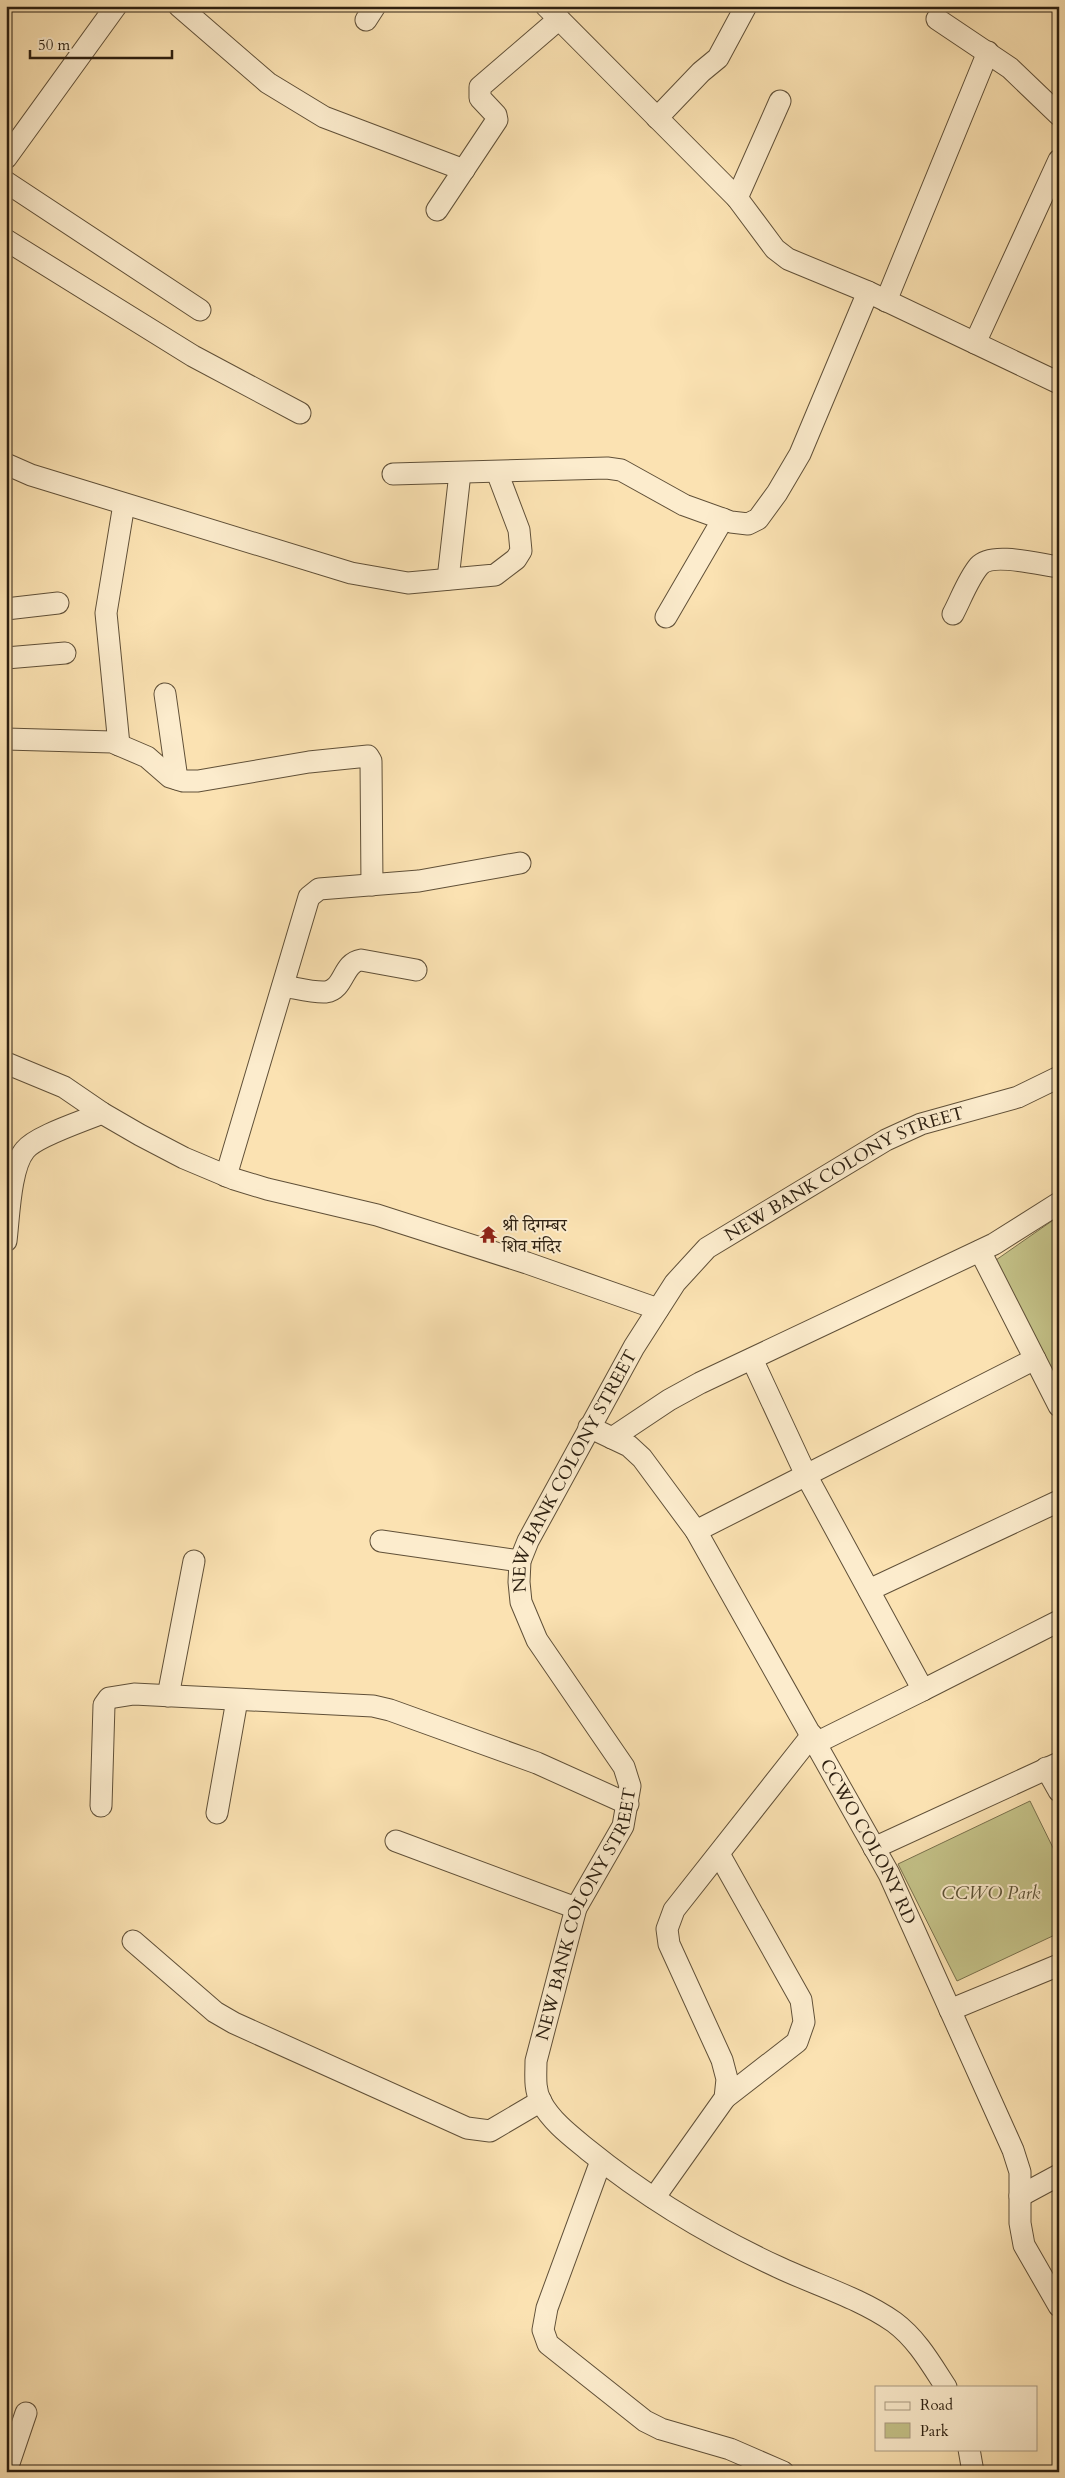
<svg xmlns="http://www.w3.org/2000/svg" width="1065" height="2478" viewBox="0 0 1065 2478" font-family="Cardo,'Noto Serif Devanagari',serif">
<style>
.green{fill:#c4c288;stroke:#78704c}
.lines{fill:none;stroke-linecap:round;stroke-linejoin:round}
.minor-casing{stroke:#605038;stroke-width:23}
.minor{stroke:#fceccd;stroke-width:21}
.labels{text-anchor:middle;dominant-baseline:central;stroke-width:4;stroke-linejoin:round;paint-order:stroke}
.street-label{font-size:18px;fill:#2c1f10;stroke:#fceccd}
.poi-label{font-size:18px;fill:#2c1f10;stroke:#fceccd;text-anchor:start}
.park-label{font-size:18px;font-style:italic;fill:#5a5034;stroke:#fceccd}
</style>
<rect width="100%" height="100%" fill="#fbe2b2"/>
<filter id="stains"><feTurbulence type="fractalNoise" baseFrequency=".004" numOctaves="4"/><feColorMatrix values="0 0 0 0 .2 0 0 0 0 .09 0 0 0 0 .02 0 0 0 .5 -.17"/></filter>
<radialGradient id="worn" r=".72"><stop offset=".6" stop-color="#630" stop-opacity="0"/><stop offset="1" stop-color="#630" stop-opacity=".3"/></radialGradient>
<path class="green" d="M1059,1216V1383L996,1260Z
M1030,1801L1059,1860V1933L957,1981L898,1864Z"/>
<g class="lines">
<defs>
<g id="minor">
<path d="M179,6L268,83L324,117L464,170"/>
<path d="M546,6L737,198L775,249L788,259L868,292L1059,383"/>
<path d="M937,19L1010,68L1059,115"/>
<path d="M366,20L375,6"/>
<path d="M657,118L701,72L718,58L746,6"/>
<path d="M6,158L116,6"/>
<path d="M6,182L200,310"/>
<path d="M737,198L780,101"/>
<path d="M437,210L497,120L496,115L480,98V87L559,19"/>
<path d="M6,240L193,356L300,413"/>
<path d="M886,301L988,52"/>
<path d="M975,343L1059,160"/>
<path d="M6,464L31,475L351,573L408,583L495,575L516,559L521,551L519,530L497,472"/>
<path d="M393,474L607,468L621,470L684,505L731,522L748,524L758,519L777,493L800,454L868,292"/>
<path d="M448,579L460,473"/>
<path d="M6,609L58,603"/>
<path d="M953,614C961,599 968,579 979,566C992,551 1041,565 1059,567"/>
<path d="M666,617L723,519"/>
<path d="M6,658L65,653"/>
<path d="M165,694L177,779"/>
<path d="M6,739L112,742L147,757L170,777L183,781H198L309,762L368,756L371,761L372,885"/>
<path d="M119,745L106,613L124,504"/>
<path d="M283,986C296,988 313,993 326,992C345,989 342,963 361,960L416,970"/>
<path d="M6,1063L64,1087L102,1113L140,1135L184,1158L234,1179L267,1189L377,1215L527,1263L658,1309"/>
<path d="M226,1176L309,897L319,889L419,881L520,863"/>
<path d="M6,1241C9,1217 10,1168 25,1150C36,1136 84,1121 102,1113"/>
<path d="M980,1251L1059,1406"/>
<path d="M752,1359L806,1475L923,1690L1059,1621"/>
<path id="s1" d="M589,1427L629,1446L642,1458L696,1531L889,1874L1013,2150L1020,2172V2223L1024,2245L1059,2306"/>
<path d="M612,1438L669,1400L700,1383L994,1244L1059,1203"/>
<path d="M696,1531L1035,1359"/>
<path d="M381,1541L520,1561"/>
<path d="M869,1590L1059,1501"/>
<path d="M168,1696L194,1561"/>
<path d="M816,1743L923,1690"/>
<path d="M1046,1768L1059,1791"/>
<path d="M101,1806L104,1705L109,1698L134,1694L373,1706L390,1710L537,1763L628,1804"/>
<path d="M217,1813L237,1700"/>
<path d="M396,1841L576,1908"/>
<path d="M874,1848L1059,1763"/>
<path d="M719,1854L801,2000L804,2022L797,2042L725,2098"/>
<path d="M133,1941L215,2012L234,2023L467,2128L490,2131L541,2101"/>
<path d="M950,2010L1059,1965"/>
<path d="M601,2161L547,2308L543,2330L548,2344L645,2421L661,2429L730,2449L783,2472"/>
<path d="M1020,2196L1059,2175"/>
<path d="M654,2198L725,2098L727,2079L722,2060L669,1944L667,1929L674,1910L812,1735"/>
<path id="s2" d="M946,2387C931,2364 917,2339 894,2322C860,2298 816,2285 778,2267C711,2236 646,2197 588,2150C571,2136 552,2122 541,2102C534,2089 536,2075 536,2061L576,1908L623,1826L630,1786L624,1767L537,1640L521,1602L519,1582L520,1561L528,1541L634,1347L675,1283L707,1248L886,1140L921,1124L1018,1097L1059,1077"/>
<path d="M969,2449L973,2472"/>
<path d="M6,2472L26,2413"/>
</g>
</defs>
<use href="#minor" class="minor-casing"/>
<use href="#minor" class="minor"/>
</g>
<defs>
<symbol id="temple-bare" viewBox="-9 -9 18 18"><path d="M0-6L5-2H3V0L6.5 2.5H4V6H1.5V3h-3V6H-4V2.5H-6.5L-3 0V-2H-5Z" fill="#8f2418" stroke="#fceccd" stroke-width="2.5" paint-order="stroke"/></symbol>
</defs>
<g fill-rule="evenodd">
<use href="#temple-bare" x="476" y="1222" width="25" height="25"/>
</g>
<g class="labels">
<g class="street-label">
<text stroke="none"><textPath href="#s2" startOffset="1618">NEW BANK COLONY STREET</textPath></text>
<text stroke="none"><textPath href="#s2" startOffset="1198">NEW BANK COLONY STREET</textPath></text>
<text stroke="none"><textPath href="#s1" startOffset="508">CCWO COLONY RD</textPath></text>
<text stroke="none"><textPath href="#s2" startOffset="702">NEW BANK COLONY STREET</textPath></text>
</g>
<g class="poi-label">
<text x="502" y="1225">श्री दिगम्बर<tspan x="502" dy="21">शिव मंदिर</tspan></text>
</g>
<g class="park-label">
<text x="991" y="1893">CCWO Park</text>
</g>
</g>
<rect width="1065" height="2478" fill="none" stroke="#fbe2b2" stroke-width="25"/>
<rect x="8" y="8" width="1050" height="2463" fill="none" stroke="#2c1f10" stroke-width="2.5"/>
<rect x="12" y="12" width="1040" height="2453" fill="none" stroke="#2c1f10"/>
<rect x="875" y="2386" width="162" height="65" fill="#fceccd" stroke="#a99a81"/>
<rect x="885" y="2402" width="25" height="8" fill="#fceccd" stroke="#a99a81"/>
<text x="920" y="2410" font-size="15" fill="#2c1f10">Road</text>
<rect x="885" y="2423" width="25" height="15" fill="#c4c288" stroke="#a99a81"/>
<text x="920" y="2436" font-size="15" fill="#2c1f10">Park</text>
<path d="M30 50v8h142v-8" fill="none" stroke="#2c1f10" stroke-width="2.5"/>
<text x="38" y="50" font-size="15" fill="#2c1f10" stroke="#fceccd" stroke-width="4" paint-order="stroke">50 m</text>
<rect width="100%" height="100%" filter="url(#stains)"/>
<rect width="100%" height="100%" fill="url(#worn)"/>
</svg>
